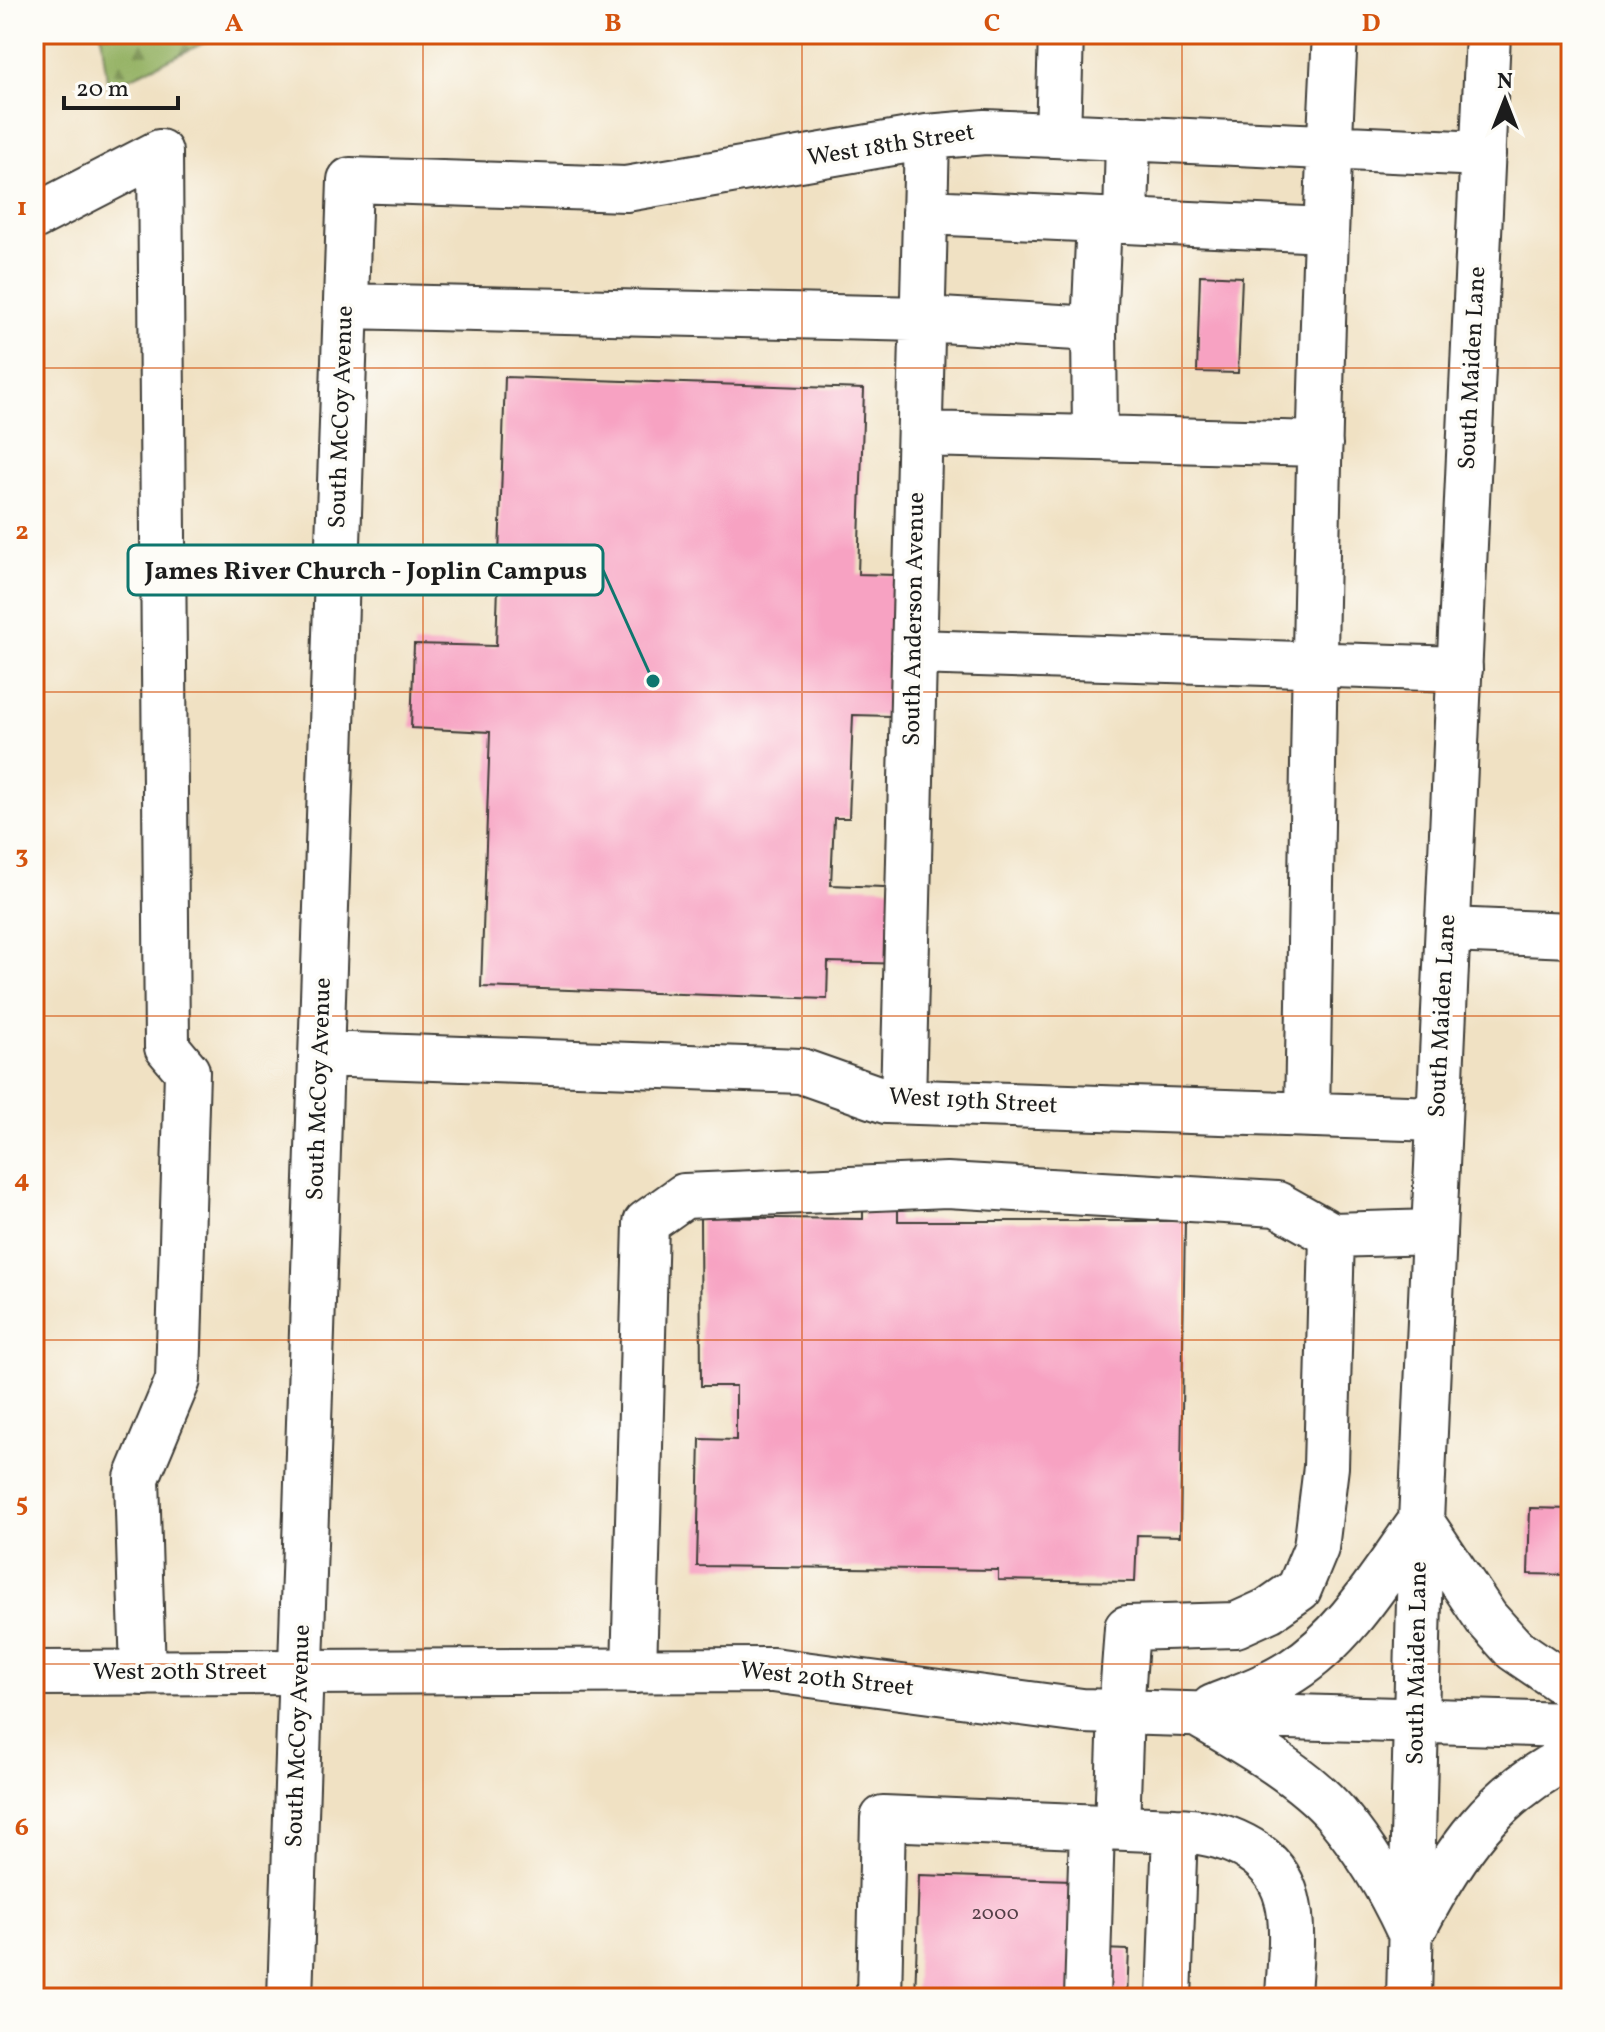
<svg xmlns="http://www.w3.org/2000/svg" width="1605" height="2032" viewBox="0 0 1605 2032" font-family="Vollkorn,serif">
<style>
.forest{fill:url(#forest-firs);stroke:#596841;stroke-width:2}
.building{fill:#f7a2c2}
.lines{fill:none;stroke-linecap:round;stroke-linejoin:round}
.minor-casing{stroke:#3c3a35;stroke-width:48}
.major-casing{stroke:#3c3a35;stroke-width:48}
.minor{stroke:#fff;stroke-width:44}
.major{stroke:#fff;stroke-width:44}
.grid{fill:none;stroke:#d4530e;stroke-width:2;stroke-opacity:0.55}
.labels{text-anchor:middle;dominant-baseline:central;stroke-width:7;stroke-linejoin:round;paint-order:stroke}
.number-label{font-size:20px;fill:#533e46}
.street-label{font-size:24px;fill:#1c1c1c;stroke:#fdfcf7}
.leader{fill:none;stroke:#0f766e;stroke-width:3}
.callout-dot{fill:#0f766e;stroke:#fdfcf7;stroke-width:3}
.callout{fill:#fdfcf7;stroke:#0f766e;stroke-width:3}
.callout-label{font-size:26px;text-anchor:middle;font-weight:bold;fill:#1c1c1c}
.neatline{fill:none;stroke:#d4530e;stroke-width:3}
.grid-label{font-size:26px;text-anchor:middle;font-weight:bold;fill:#d4530e}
</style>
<defs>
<pattern id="forest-firs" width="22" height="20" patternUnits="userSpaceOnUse" patternTransform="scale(2)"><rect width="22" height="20" fill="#96b366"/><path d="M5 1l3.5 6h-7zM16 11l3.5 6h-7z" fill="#7a9153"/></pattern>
</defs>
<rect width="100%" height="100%" fill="#fdfcf7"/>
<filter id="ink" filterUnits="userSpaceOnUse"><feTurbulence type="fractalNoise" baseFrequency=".0125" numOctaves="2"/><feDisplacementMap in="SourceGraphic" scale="16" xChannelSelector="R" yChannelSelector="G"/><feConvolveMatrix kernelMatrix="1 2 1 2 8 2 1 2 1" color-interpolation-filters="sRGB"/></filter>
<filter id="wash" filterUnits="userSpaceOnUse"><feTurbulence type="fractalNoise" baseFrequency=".006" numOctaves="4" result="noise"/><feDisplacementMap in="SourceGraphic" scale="32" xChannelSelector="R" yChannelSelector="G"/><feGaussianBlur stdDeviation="1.8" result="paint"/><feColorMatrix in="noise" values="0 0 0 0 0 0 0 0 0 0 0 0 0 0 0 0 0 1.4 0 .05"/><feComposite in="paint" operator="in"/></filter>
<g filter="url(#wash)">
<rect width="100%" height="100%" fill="#f0e1c3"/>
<path class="forest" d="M101,34H223L108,88Z"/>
<g id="blocks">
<path class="building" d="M1200,275L1242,277L1238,373L1197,372Z
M505,377L864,389L858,574L896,575L891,716L853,715L849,818H834L831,885L910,888L907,964L828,962L827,999L481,987L490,732L411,728L414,644L496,646Z
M863,1201H898V1221H1185L1180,1536L1137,1535L1135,1582L998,1580V1570L697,1566L700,1439L736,1440V1386H701L700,1217L863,1219Z
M1530,1508L1571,1509V1575L1528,1574Z
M919,1875L1072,1880L1070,1948L1129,1950L1127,1998H915Z"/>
</g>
</g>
<g filter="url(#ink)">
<use href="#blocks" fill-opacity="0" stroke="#3c3a35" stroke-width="2"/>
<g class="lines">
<defs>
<path id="minor" d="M1058,135L1061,34
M925,212L1326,230
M34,217L160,152L167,1047L187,1071L178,1380L137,1478L143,1673
M1099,220L1094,329L1095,438L1320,444
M1126,221L1128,138
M346,306L923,319L1094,329
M920,434L1095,438
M914,652L1460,669
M1448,930L1571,935
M321,1054L801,1071L886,1101L1438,1119
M903,1101L927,137
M1307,1114C1314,754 1316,394 1335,34
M634,1671L646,1223L684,1196L947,1185L1277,1204L1332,1235
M1117,1827L1121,1711L1127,1628L1236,1625L1269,1610L1299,1589L1316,1548L1326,1467L1332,1235L1434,1232
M1175,1830C1220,1831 1274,1848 1287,1899C1295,1930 1289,1966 1288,1998
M290,1998L350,180L626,189L927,137L985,132L1483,154
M879,1998L883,1818L1175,1830L1169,1998
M1087,1998L1092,1827"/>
<path id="major" d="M34,1673L773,1670L1082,1711L1571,1725
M1213,1707C1240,1696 1267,1687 1292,1671C1347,1636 1383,1573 1421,1521L1486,1618L1514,1649L1571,1688
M1198,1715C1242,1741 1303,1775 1337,1815C1366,1850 1389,1888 1408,1929
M1416,1925C1454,1853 1493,1793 1571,1756
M1409,1998L1421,1521L1488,34"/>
</defs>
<use href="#minor" class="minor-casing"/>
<use href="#major" class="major-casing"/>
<use href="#minor" class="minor"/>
<use href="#major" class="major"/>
</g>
</g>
<path class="grid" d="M423,34V1998M802,34V1998M1182,34V1998M34,368H1571M34,692H1571M34,1016H1571M34,1340H1571M34,1664H1571"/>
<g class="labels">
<g class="number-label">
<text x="995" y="1914">2000</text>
</g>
<g class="street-label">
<text transform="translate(891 146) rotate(-9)">West 18th Street</text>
<text transform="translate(1473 368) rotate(-87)">South Maiden Lane</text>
<text transform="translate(342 417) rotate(-88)">South McCoy Avenue</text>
<text transform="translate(915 619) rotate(-89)">South Anderson Avenue</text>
<text transform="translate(1443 1016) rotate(-87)">South Maiden Lane</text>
<text transform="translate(320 1089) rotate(-88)">South McCoy Avenue</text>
<text transform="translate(973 1102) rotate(3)">West 19th Street</text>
<text transform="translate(1418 1663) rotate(-89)">South Maiden Lane</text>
<text x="180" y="1673">West 20th Street</text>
<text transform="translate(827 1680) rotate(6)">West 20th Street</text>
<text transform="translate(299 1736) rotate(-88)">South McCoy Avenue</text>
</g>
</g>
<path class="leader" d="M653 681L603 570"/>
<circle class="callout-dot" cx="653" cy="681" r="8"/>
<rect class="callout" x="128" y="545" width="475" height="50" rx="8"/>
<g class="callout-label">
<text x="366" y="579">James River Church - Joplin Campus</text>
</g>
<rect width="1605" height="2032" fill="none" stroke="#fdfcf7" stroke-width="88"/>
<g transform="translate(1505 100)" stroke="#fdfcf7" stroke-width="6" paint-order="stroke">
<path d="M0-6L14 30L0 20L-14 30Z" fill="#1c1c1c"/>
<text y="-12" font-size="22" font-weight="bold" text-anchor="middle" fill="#1c1c1c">N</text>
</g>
<path d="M64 96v12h114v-12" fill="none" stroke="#1c1c1c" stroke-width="4"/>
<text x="76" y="96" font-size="24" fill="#1c1c1c" stroke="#fdfcf7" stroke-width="6" paint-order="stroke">20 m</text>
<rect x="44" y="44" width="1517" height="1944" class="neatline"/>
<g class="grid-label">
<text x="234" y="31">A</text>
<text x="613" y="31">B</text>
<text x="992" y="31">C</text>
<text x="1371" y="31">D</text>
<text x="22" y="215">1</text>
<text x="22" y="539">2</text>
<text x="22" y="863">3</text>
<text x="22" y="1187">4</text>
<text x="22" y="1511">5</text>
<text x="22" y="1835">6</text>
</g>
</svg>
